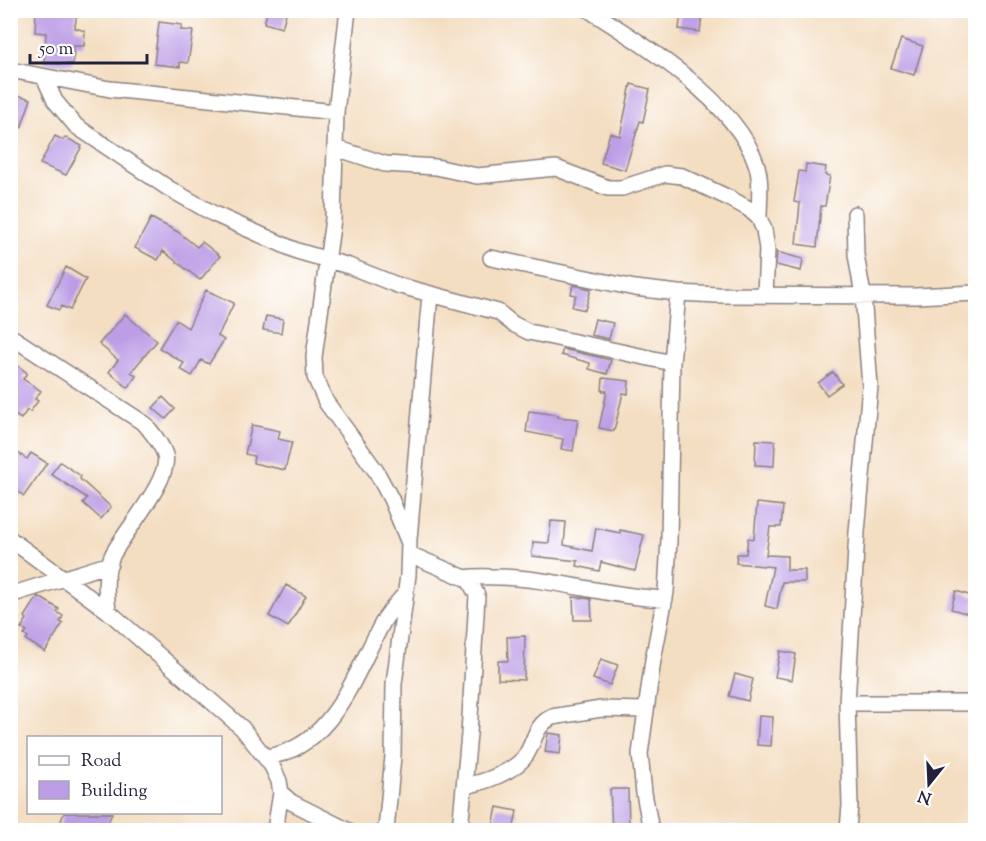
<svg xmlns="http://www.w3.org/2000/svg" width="986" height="841" viewBox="0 0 986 841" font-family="'Sorts Mill Goudy',serif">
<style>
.building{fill:#bc9de6}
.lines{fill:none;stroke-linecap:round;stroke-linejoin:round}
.street-casing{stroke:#8b807e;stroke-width:18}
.street{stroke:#fff;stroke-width:15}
</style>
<rect width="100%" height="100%" fill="#fff"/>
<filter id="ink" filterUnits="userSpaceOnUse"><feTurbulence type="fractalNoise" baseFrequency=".0167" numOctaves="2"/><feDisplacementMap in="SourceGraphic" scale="12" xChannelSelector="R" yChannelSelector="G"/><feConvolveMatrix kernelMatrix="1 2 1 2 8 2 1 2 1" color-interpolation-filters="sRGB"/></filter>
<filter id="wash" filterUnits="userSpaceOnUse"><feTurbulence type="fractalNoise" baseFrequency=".008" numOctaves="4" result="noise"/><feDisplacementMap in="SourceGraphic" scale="24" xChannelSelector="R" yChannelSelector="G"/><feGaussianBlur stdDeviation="1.35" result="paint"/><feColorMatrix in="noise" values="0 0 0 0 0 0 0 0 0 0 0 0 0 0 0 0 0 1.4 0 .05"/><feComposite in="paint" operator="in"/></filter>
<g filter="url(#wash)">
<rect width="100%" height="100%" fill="#f4dec2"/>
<g id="blocks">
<path class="building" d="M36,10H77L75,28L85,31L84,46H74L73,64L44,63L46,33L35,32Z
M268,10H287L282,28L264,23Z
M681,13L702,15L700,32L679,29Z
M159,22L182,25L181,30L193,31L188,63L180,62V67L154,64Z
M901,39L923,46L914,75L891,68Z
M631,84L650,89L643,122L640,121L625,170L601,163L610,133L620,136Z
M10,93L31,99L21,128L10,125Z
M55,136L63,140L65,137L82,146L66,175L40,164Z
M806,164L826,167L825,175L830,176L825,206H821L817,247L796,244L800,203L794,202L799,171L805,172Z
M151,218L178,232L197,247L202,242L220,256L200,280L163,251L158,260L135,248Z
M777,252L803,259L801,271L776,265Z
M66,267L86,279L70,310L61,306L59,310L47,305Z
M573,285L591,289L585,310L572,307L576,295L571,294Z
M206,290L234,303L218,336L224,340L209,364L201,360L192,376L180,369L184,363L159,348L176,320L188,328Z
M125,314L157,341L131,372L136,376L128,388L109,372L118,360L99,344Z
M266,316L283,319L281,333L263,330Z
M595,319L613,323L609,339L591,335Z
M563,349L611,360L607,374L589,369L590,363L561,355Z
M17,365L27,373L23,379L41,391L35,399L38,401L30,412L27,410L21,419L10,412V370L12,371Z
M833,372L842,384L827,395L818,383Z
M603,378L629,381L628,394L623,393L614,431L599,428L607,391H602Z
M163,397L175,409L166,419L153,408Z
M529,411L558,415V417L578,419L573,451L561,449L563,439L526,432Z
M252,425L280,431L278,439L292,442L285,470L253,463L254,456L245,454Z
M756,440L775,441L774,466L755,465Z
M15,451L27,459L31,453L47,463L24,496L10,486V458Z
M60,462L81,476L80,479L111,507L101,519L83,503L87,498L51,474Z
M757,503L783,506L781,527H770L766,555L787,556V570H805V582H782L777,609L765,606L773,567L736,563L737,554H746L748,538L754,539Z
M551,521L566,522L564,545L592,551L596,528L620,533V530L644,535L635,571L601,562L599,571L577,566L578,561L532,556L533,542L549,543Z
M286,585L306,596L288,627L269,616Z
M956,591L975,597L973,615L951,609Z
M38,596L59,609L57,612L63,616L60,622L63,623L45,652L26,640L28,637L24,635L27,631L21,628L27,619L25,617Z
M573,597L591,599L592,620H574Z
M525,636L524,680L498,679V661H508L507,637Z
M780,651L796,654L792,680L775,677Z
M601,659L618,665L610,685L593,679Z
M735,674L753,679L748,701L729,696Z
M759,716L773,717L771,746L757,745Z
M548,733L562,735L560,754L545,752Z
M610,789H628L629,831H612Z
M497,807L517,811L513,831L493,826Z
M64,813H112L105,831H75L59,826Z"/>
</g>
</g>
<g filter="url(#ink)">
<use href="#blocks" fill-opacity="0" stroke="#8b807e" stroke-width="1.5"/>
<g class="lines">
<defs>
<path id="street" d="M348,10L336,112L333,219L314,357L315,377L326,402L376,471L391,499L409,543L408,575L394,684L393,756L386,830
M589,10C643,44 735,101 756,163C762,180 759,201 759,218
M10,70L110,89L336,112
M44,77L55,101L76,126L168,188L214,214L297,251L349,266L397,285L498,312L513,324L529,332L672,363
M336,148L385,164L436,167L477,176L556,168L608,188H622L665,174L682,176L731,199L749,209L759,218L764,230L767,249L765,295
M491,258L635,288L678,293L718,295L916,296L976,293
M10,336L145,424C152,433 162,444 165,455C172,479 122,534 112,556C104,574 106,593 108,611
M10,539L108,611L242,728L272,766L279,781L281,793L275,830
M409,539L430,294
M409,554L465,578L470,582L477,595L476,614L469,734L460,830
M465,578C476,576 487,577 498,577C554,578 608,597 665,599
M10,595L110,564
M847,703H976
M265,757C332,750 355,673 383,622C389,611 398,602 406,593
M464,786C483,783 516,771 526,755C535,741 535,725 552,717L601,709L645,710
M281,793L291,802L347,830
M651,830L644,793L640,754L653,660L666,592L669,540L672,363L678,293
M848,830L850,805L847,703L857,532L870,386L863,295L856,255L855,214"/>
</defs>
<use href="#street" class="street-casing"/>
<use href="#street" class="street"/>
</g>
</g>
<rect width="986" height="841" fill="none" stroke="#fff" stroke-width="36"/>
<rect x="27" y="736" width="195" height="78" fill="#ffffff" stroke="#a7a7b1" stroke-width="1.5"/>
<rect x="39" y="756" width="30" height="9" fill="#ffffff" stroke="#a7a7b1" stroke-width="1.5"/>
<text x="81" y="766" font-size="18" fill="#22223b">Road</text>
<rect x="39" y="781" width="30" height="18" fill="#bc9de6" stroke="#a7a7b1" stroke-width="1.5"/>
<text x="81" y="796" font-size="18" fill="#22223b">Building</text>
<g transform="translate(929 784) rotate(198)" stroke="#ffffff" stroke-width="4.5" paint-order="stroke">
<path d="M0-4.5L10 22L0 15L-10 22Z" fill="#22223b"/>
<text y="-9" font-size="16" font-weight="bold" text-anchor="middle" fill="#22223b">N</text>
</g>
<path d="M30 54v9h117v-9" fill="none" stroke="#22223b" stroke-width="3"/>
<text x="39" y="54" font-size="18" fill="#22223b" stroke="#ffffff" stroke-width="4.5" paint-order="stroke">50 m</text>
</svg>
